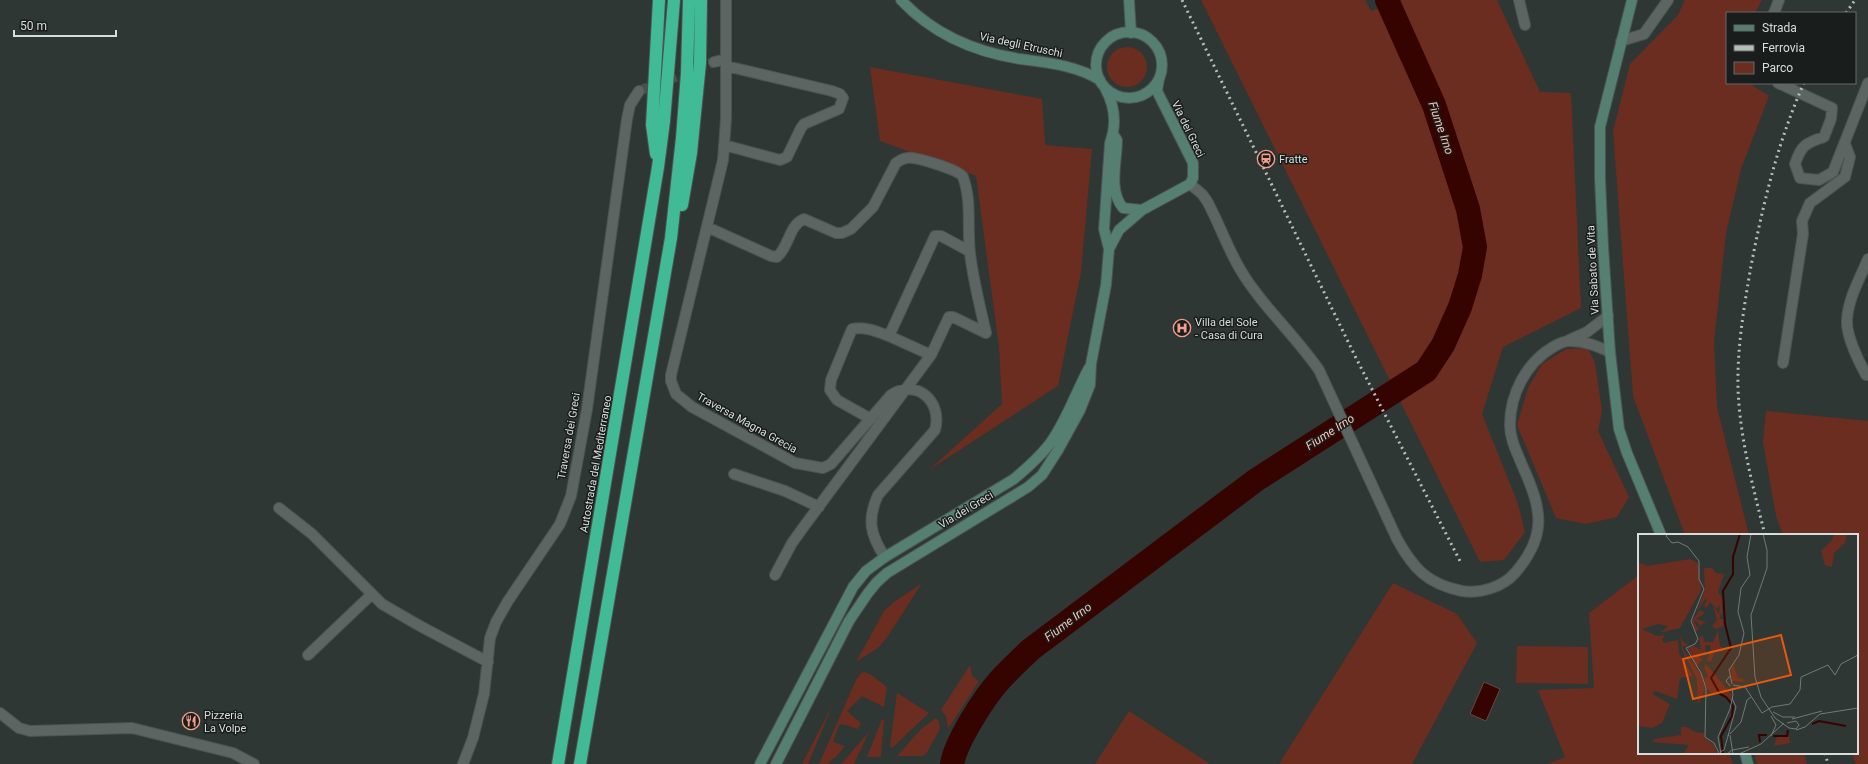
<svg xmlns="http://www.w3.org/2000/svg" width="1868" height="764" viewBox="0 0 1868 764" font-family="Roboto,sans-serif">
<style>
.green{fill:#6b2d20}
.water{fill:#360400;stroke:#674542}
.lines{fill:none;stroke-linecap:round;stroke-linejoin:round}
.river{stroke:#360400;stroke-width:24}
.street-tunnel{stroke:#48504c;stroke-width:10;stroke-dasharray:10 5;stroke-linecap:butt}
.street-casing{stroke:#4c5351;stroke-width:12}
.secondary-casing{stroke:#4c5351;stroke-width:12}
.highway-casing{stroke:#4c5351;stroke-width:14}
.street{stroke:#5c6561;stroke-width:10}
.secondary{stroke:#547f71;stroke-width:10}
.highway{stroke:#40bb96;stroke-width:12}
.rail{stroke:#b7bdbb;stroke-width:3;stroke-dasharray:2 4;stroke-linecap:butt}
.labels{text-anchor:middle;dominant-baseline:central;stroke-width:3;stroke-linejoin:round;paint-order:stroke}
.street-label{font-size:11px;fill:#d8dddb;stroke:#191d1c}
.poi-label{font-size:11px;fill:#d8dddb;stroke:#191d1c;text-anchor:start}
.water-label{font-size:12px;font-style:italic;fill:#ffbeaf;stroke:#191d1c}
.inset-river{fill:none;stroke:#360400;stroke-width:2}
.inset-road{fill:none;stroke:#727976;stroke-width:1}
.view{fill:#e8590c;fill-opacity:0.15;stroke:#e8590c;stroke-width:2}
.inset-edge{fill:none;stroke:#d8dddb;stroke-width:2}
</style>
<rect width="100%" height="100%" fill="#2e3733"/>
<path class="green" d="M1201,0H1365L1371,11L1403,0H1497L1540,92L1571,93L1581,308L1503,347L1482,414L1518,504L1525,532L1504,560L1480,562Z
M1685,0H1762L1755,13H1727V83H1749L1769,96L1741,169L1726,233L1714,341L1717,407L1749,535H1685L1633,396L1613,131L1630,64L1678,15Z
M1107 67a20 20 0 1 1 40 0a20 20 0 1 1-40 0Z
M870,67L1042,99L1045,145L1092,149L1081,272L1058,386L929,470L1002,404L999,347L976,176L880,141Z
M1588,348L1595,363L1602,411L1598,431L1629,497L1617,517L1586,524L1556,518L1517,425L1528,388L1542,364L1566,349Z
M1766,411L1868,421V764H1856L1852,753H1857V535H1783L1776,516L1763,442Z
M1639,575V753H1729L1733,764H1547L1565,757L1538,690L1594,688L1589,613Z
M922,583L888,636L879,647L856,662L884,611L894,602Z
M1393,583L1457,614L1477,643L1412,764H1279Z
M1517,646L1588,647V684L1516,683Z
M970,665L972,676L979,681L948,729L946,716L941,710Z
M864,672L870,674L887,687L884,707L862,696L847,711L861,723L858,729L842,724L839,725L833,742L845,746L836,757L830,761L828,764H819L856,680L861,673Z
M897,693L929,713L892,748L890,746Z
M834,702L808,764H802L804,760Z
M1129,711L1210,764H1095Z
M936,718L939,722L940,729L926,754L922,756H897L920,730Z
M882,719L884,720L881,757H867Z
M869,732L854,764H841Z
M1754,753H1804L1807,764H1757Z"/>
<path class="water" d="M1484,682L1500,689L1486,721L1470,714Z"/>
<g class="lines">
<path class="river" d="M952,764C956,741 984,698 999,681C1009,670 1020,660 1030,650L1256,480L1426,371L1443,345L1460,307L1470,275L1475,247L1468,209L1434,105L1387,0"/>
<path class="street-tunnel" d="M639,91L714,62"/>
<defs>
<path id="street" d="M1519,0L1525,25
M1774,13L1779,0
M1621,41L1644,34L1668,0
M726,59V119L723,160L671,375V381L676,394L692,407L795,463L823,468L831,464L891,395C916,378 943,401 935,430L878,495C867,519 870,535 885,557
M714,62L726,59V0
M1778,83L1832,108L1831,119L1824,137C1805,143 1801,146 1795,164L1800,178L1819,180L1833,172L1868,83
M724,145L780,160L787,157L801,128L804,124L839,109L843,98L840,94L832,91L726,66
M1190,184L1202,194L1207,201C1219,223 1227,247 1240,269C1261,305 1295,335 1319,370L1397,539C1413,568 1427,584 1462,591C1480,594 1503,587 1515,573C1548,535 1542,509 1522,465C1517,452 1510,440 1510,425C1510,394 1526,363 1553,347C1558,344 1564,341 1570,341C1585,341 1597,346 1610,352
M707,227L771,256L777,257C789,247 789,225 804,219L836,233H842L851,229L873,207L896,163C900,160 907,157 913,158C921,159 960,170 963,177C972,201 967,228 970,253C973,280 980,306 986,333
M1868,259C1860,278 1848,299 1847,320C1846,335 1859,362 1866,375H1868
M1569,340L1587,332L1608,316
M931,355L889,336L935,236H941L969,251
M1783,363L1803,234L1802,221L1810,203L1845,177L1850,157L1845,144
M871,419L837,400L830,390L831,380L852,329C864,326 878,332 889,336
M734,474L785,491L819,507
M279,508L312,534L382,604L420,626L488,662
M775,575L792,543L805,525L931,355L949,317H953L986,333
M308,655L372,594
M0,713L19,728L30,731L132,728L233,753L254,764
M463,764L473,738L484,694L490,638L496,622L508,601L560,524L571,496L587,409L627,119L630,105L639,91"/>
<path id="secondary" d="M901,0C933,34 975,52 1020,59C1048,63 1075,65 1100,80
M1129,0L1131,33
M1632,0L1600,127V178L1603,246L1610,352L1619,429L1627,453L1661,535
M1096 65a33 33 0 1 1 66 0a33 33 0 1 1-66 0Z
M1113,134L1117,140C1117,162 1108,190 1123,208L1142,210
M1109,249L1119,230L1142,210L1190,184L1193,178V163L1157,91L1159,79
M1745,753L1748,764
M760,764L853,587L866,571L885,557L1014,479C1027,468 1041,456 1051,442C1067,419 1076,392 1089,368
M776,764L849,621L868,593L877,582L887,573L1028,487L1042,475L1058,450L1080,410L1090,385L1091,364L1106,285L1109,249L1104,229L1110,143C1117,124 1115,106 1105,88"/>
<path id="highway" d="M656,154L652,125L659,0
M682,205L691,153L700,63L701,0
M558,764L658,167L664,121L674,0
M580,764L671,238L682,138L687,73L689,0"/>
</defs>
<use href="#street" class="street-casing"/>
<use href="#secondary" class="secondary-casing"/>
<use href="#highway" class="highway-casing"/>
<use href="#street" class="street"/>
<use href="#secondary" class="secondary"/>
<use href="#highway" class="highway"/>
<path class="rail" d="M1182,0L1355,356L1461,563
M1846,13L1855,0
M1765,535C1753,487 1740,439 1738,389C1737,347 1744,307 1751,266C1763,204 1778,141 1804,83
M1825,753L1828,764"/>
</g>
<defs>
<symbol id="station-ring" viewBox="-11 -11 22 22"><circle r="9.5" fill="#191d1c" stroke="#f49e8a" stroke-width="1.5"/><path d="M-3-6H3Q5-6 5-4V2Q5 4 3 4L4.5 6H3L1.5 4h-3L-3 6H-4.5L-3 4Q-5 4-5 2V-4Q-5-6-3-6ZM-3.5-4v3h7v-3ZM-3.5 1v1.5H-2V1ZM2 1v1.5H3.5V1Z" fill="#f49e8a"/></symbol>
<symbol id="hospital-ring" viewBox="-11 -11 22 22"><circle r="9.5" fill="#191d1c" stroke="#f49e8a" stroke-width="1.5"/><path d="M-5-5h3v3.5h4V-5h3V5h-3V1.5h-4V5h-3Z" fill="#f49e8a"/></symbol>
<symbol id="restaurant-ring" viewBox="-11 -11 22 22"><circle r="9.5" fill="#191d1c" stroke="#f49e8a" stroke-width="1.5"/><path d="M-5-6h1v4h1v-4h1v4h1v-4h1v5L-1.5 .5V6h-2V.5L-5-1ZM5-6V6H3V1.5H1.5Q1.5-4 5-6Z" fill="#f49e8a"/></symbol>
</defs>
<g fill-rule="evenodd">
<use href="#station-ring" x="1256" y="149" width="20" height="20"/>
<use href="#hospital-ring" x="1172" y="318" width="20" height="20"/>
<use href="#restaurant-ring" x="181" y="711" width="20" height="20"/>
</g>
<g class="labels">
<g class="street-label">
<text transform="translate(1021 45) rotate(12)">Via degli Etruschi</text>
<text transform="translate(1188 129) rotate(64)">Via dei Greci</text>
<text transform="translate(1593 270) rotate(-93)">Via Sabato de Vita</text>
<text transform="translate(747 423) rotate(29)">Traversa Magna Grecia</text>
<text transform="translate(569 436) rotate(-80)">Traversa dei Greci</text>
<text transform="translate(596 464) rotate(-80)">Autostrada del Mediterraneo</text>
<text transform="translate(966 510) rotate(-31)">Via dei Greci</text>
</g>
<g class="poi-label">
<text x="1279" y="159">Fratte</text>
<text x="1195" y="322">Villa del Sole<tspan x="1195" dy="13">- Casa di Cura</tspan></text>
<text x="204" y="715">Pizzeria<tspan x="204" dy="13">La Volpe</tspan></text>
</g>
<g class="water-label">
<text transform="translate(1441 128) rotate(71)">Fiume Irno</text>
<text transform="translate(1330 432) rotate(-33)">Fiume Irno</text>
<text transform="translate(1068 622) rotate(-37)">Fiume Irno</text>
</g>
</g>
<g transform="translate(1638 534)">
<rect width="220" height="220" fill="#2e3733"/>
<path d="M196,0H209L207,9L196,19L194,33L187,31L183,17L194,6ZM52,25L60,29L63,56L42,94L25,98H23L30,92L20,90L4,95L19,102L27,101L24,106L26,109L40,106L41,119L55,142L42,144L39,165L17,157L14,160L32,170L24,189L14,194L0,192V28L9,32ZM66,34H74L78,39L86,40L80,58L84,64V81L81,79L82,71L79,75L72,68L68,75L66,71L69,66L67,65L59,78L67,55ZM75,72L83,82L81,85H85L86,92L78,95L74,92L79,86ZM61,77H65L66,80L58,85L68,88L62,92L58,87L56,88L61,95L57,98L54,87ZM80,96L82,112L86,114L85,118L77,116L73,128L69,127L73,112L67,111L68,118L61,121L65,127H62L59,133L49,113L56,112L63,116L61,104L64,101L67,108H75ZM42,100L45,108L50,110L47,113L45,111V115L63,141L67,155L60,171L59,145L44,116ZM98,128L96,133L100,144L105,145L107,148L94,147L93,134ZM68,130L94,161L93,166L81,158L76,161L70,156L66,145L70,142L66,133ZM43,193H49L57,198L66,199V203L76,211L79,220H45L51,211L14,208L16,205L43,201ZM151,202L152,209L136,212L139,203Z" fill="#6b2d20"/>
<path class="inset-river" d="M174,190L181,187L208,192M135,202H149L150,196M122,208L121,201H129M85,220L83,202L94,182L95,172L88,163L82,160L73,144L93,114L87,90L85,57L95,40V23L102,0"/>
<path class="inset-road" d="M30,0L28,2L34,9L40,8L50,13L61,27V45L66,55L53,87L60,105L57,110L48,114L63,139L68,154L67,203L76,209L81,219M125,0L129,16V34L113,81L117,143L123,163L137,184L151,194L158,195L161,191L158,187L149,189M91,135L94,150M91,136L101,121L106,99L100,78L103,54L112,41L109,23L113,0M95,151L107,153L124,179L134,173L152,170L162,156L163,143L190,131L197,141L203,130L220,121M92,152L88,147L92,142M135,178L145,183H157M154,185L184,177M158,196L167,193L182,180L220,174M91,199L90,202L98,173L94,164M92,200L103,188L109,166L113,163M92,201L95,220M133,202L138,191L133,182M82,218L86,216L90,202M83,220L80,203L92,175L95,161L94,154M89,220L94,216L111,213M101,220L123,210L146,189"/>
<path class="view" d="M143,101L153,141L55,165L45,125Z"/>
<rect width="220" height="220" class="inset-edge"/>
</g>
<rect x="1726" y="12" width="130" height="72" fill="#191d1c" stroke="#656a68"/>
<rect x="1734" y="25" width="20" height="6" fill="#547f71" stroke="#656a68"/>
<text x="1762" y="32" font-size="12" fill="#d8dddb">Strada</text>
<rect x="1734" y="45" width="20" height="6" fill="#b7bdbb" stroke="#656a68"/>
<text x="1762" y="52" font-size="12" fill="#d8dddb">Ferrovia</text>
<rect x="1734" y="62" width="20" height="12" fill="#6b2d20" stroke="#656a68"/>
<text x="1762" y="72" font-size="12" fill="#d8dddb">Parco</text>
<path d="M14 30v6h102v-6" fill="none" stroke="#d8dddb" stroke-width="2"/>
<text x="20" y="30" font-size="12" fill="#d8dddb" stroke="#191d1c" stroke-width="3" paint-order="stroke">50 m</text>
</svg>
